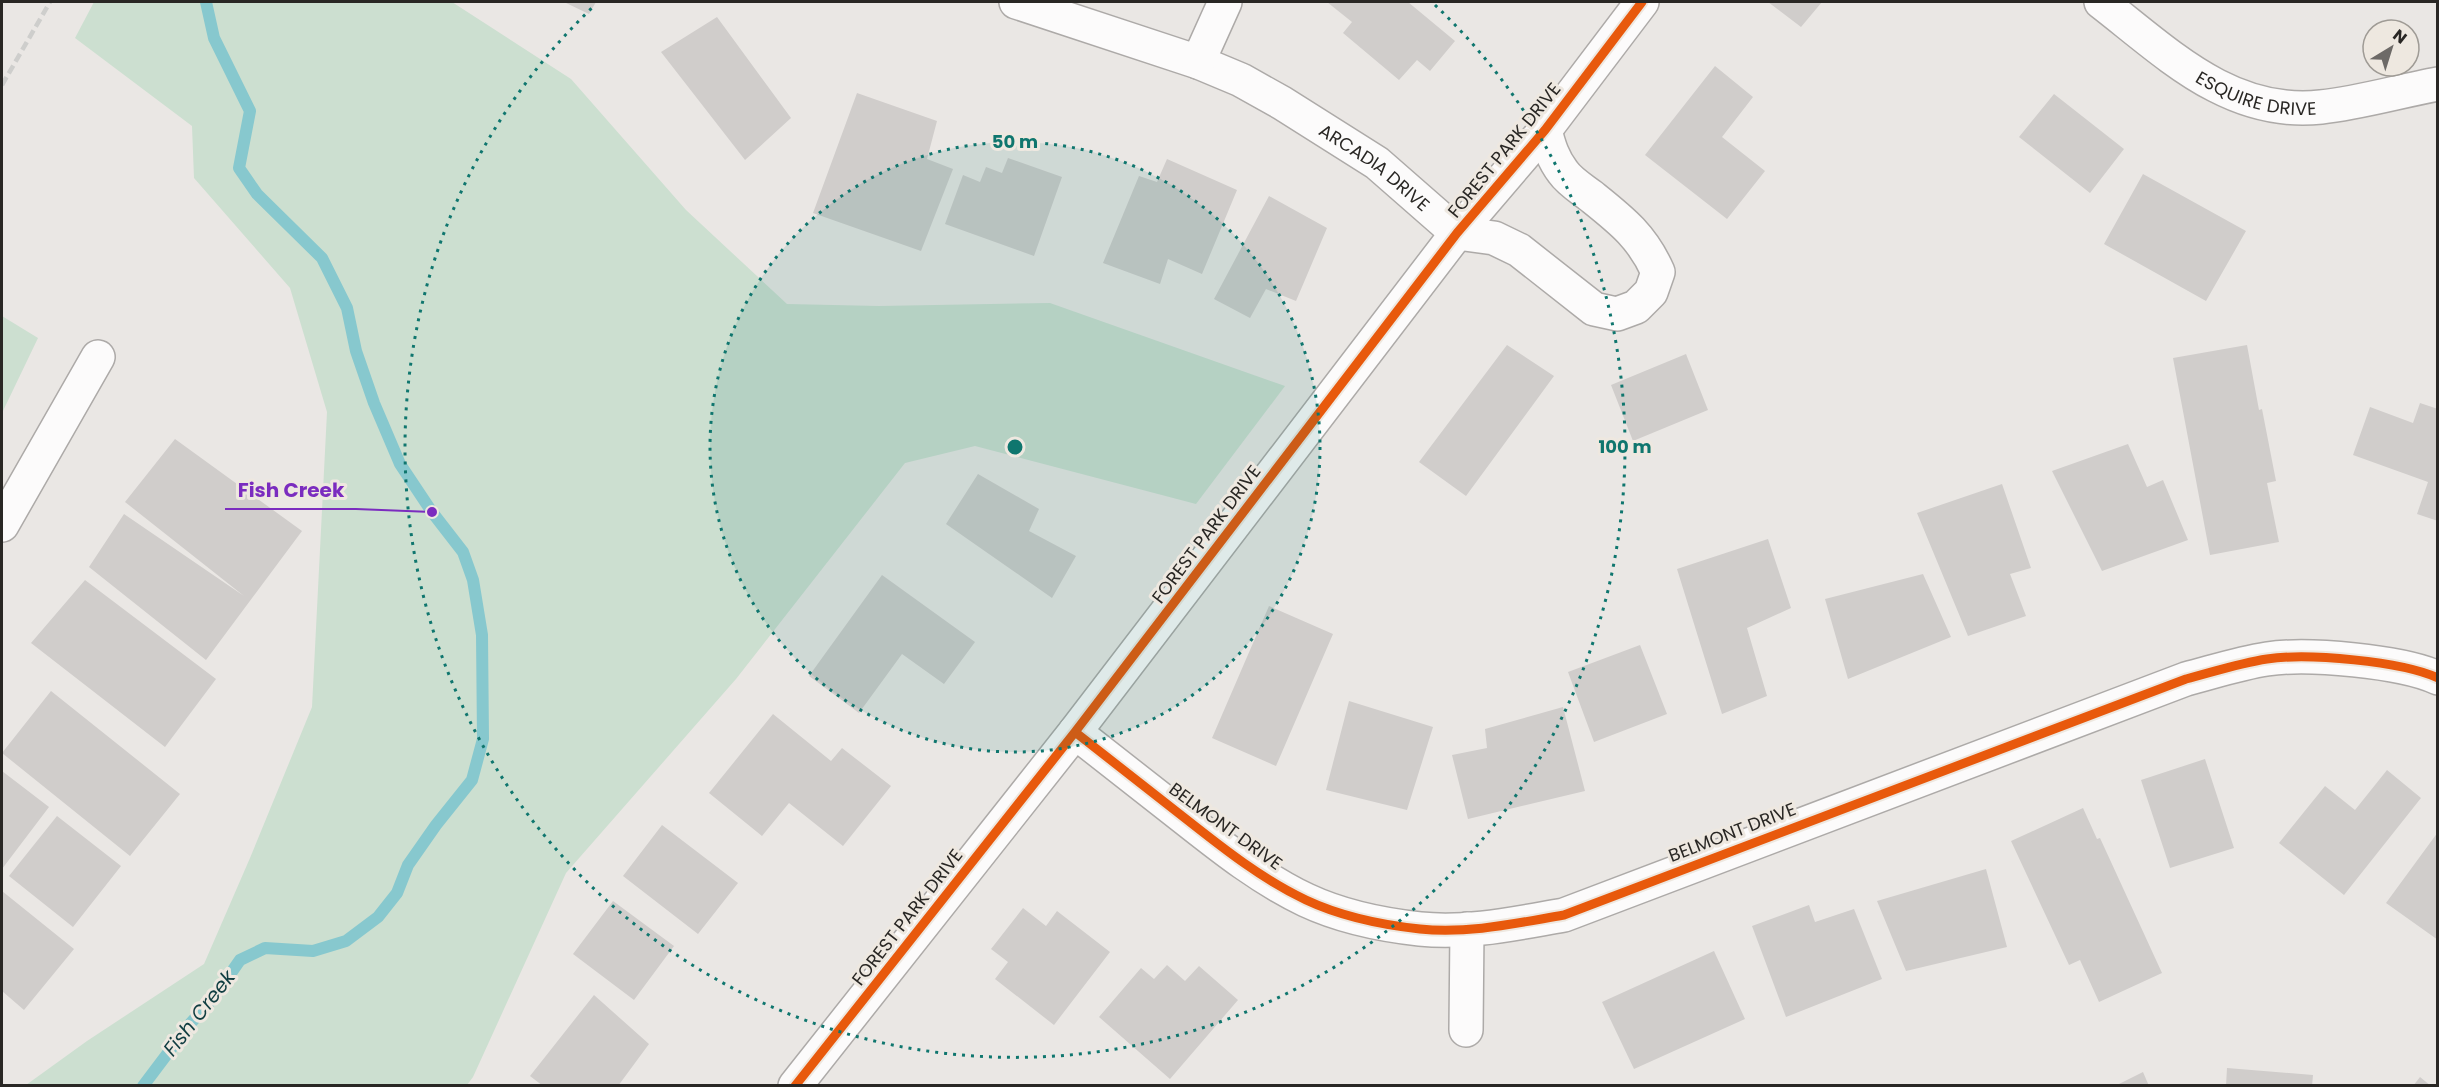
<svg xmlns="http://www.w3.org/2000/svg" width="2439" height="1087" viewBox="0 0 2439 1087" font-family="Poppins,sans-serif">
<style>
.green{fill:#ccdfd0}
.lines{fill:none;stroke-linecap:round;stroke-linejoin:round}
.stream{stroke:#87c8ce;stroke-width:12}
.building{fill:#d0cdcb}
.minor-casing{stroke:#adaaa8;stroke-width:36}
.minor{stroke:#fcfbfb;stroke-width:33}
.rail{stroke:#cececc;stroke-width:4.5;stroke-dasharray:9 4.5;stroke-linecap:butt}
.cycleway-casing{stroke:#eee8e0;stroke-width:13}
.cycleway{stroke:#e8590c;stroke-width:9}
.ring{fill:none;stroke:#0f766e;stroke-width:3;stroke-dasharray:3 6}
.labels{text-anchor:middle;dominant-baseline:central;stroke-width:6;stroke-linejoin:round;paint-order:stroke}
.street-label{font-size:18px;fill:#292724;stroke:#eee8e0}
.water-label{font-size:20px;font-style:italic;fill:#103d41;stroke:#eee8e0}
.centre{fill:#0f766e;stroke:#eee8e0;stroke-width:3}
.ring-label{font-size:18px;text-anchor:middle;font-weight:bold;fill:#0f766e;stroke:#eee8e0;stroke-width:6;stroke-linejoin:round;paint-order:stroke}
.leader{fill:none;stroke:#7b2cbf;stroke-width:2}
.callout-dot{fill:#7b2cbf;stroke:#eee8e0;stroke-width:2}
.callout-label{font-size:20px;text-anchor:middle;font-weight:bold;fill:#7b2cbf;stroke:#eee8e0;stroke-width:6;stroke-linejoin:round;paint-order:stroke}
</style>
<rect width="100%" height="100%" fill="#eae7e4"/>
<path class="green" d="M94,2H452L571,79L686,210L787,304L879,306L1050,303L1285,386L1196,504L975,446L905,463L736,679L566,873L473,1077L467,1085H26L87,1041L204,964L250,858L312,707L327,412L290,288L194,178L192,126L75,38Z
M2,316L38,338L2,413Z"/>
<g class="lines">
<path class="stream" d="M143,1086L189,1025L215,996L240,960L265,948L313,951L346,941L378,917L397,893L408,865L436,825L472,780L483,739L482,635L473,580L463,552L432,512L400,464L374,403L356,351L347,308L322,258L257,194L239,168L250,111L214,38L206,2"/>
</g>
<path class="building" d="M564,2H596L589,14Z
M1327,2H1408L1455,41L1430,71L1417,60L1399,80L1343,33L1352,22Z
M1768,2H1822L1801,27Z
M717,17L791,118L745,160L661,52Z
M1715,66L1753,97L1722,137L1765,171L1727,219L1645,155Z
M857,93L937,121L927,159L953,169L921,251L813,213Z
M2054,94L2124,149L2090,193L2019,137Z
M1008,158L1062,177L1034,256L945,224L963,175L980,182L986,167L1002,173Z
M1167,159L1237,190L1202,274L1168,259L1160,284L1103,263L1139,176L1157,182Z
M2143,174L2246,231L2206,301L2104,244Z
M1269,196L1327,228L1296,301L1266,289L1250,318L1214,299Z
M1507,345L1554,376L1466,496L1419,462Z
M2247,345L2259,410L2262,409L2276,481L2267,483L2279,542L2210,555L2173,358Z
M1686,354L1708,410L1633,441L1611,385Z
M2420,403L2438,409V521L2417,514L2428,482L2353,455L2370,407L2413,423Z
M175,439L302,531L206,660L89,567L124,514L244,596L125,502Z
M2128,444L2147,487L2163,480L2188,540L2102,571L2052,471Z
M978,474L1039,509L1029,531L1076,556L1052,598L946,524Z
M2002,484L2031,568L2010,574L2026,616L1968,636L1917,513Z
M1768,539L1791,608L1747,628L1767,696L1722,714L1677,569Z
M1923,574L1951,637L1848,679L1825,599Z
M882,575L975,642L944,684L902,654L859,713L809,676Z
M85,580L216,679L165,747L31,643Z
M1269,606L1333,634L1276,766L1212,738Z
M1640,645L1667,714L1594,742L1568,672Z
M51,691L180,794L130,856L2,753Z
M1349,701L1433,727L1407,810L1326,790Z
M1563,707L1585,791L1468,819L1452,755L1487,748L1485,729Z
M773,714L831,761L842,748L891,786L843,846L789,803L762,836L709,793Z
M2205,759L2234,848L2170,868L2141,780Z
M2387,770L2421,798L2344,895L2279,843L2325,786L2355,810Z
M2,771L49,807L2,869Z
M2083,808L2097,839L2100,838L2162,973L2099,1002L2080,960L2069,965L2011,841Z
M57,816L121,866L73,927L9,876Z
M662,825L738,883L698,934L623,876Z
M2438,832V940L2386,903Z
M1986,869L2007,947L1906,971L1877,901Z
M2,891L74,949L24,1010L2,991Z
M613,901L674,946L634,1000L573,954Z
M1809,905L1815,922L1854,909L1882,979L1786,1017L1752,926Z
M1023,908L1046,926L1057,911L1110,952L1054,1025L995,979L1008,962L991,949Z
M1714,951L1745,1019L1634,1069L1602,1002Z
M1167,965L1185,981L1199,966L1238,1000L1170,1079L1099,1017L1141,968L1154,979Z
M594,995L649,1044L618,1086H543L530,1076Z
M2227,1068L2313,1075L2312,1086H2226Z
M2143,1072L2149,1086H2115Z
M2420,1077L2431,1086H2413Z"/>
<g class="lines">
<defs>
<g id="minor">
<path id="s1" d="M1016,2L1198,62L1241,80L1282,103L1377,163L1457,233L1494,238L1519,250L1594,309L1617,314L1636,307L1651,292L1658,272C1642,236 1621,220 1591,196C1582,189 1570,182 1563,172C1553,159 1549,146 1545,130"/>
<path id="s2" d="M2101,2C2167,53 2230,117 2321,107C2359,103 2400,91 2438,84"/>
<path d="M1198,62L1225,2"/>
<path d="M2,525L98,357"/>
<path d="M1075,732C1112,761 1149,790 1186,819C1224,849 1262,879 1306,900C1340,916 1383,925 1420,929C1469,934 1517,923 1564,915L2186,679C2213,672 2240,663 2267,659C2308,653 2401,661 2438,678"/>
<path d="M1466,1030L1467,929"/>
<path d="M795,1086L1075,732L1457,233L1545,130L1642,2"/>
</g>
</defs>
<use href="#minor" class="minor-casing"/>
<use href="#minor" class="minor"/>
<path class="rail" d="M2,85L50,2"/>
<defs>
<path id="cycleway" d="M1075,732C1112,761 1149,790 1186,819C1224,849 1262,879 1306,900C1340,916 1383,925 1420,929C1469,934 1517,923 1564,915L2186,679C2213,672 2240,663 2267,659C2308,653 2401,661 2438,678
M795,1086L1075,732L1457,233L1545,130L1642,2"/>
</defs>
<use href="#cycleway" class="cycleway-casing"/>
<use href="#cycleway" class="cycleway"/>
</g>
<circle cx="1015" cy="447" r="305" fill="#0f766e" fill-opacity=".12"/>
<g class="ring">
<circle cx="1015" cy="447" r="305"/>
<path d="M1435 5A610 610 0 1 1 595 5"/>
</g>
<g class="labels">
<g class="street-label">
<text stroke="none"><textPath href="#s2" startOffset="184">ESQUIRE DRIVE</textPath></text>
<text transform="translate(1504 150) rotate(-51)">FOREST PARK DRIVE</text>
<text stroke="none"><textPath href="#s1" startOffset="398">ARCADIA DRIVE</textPath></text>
<text transform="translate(1206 534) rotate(-53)">FOREST PARK DRIVE</text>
<text transform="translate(1226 826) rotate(36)">BELMONT DRIVE</text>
<text transform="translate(1732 832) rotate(-21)">BELMONT DRIVE</text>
<text transform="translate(907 917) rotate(-52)">FOREST PARK DRIVE</text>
</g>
<g class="water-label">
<text transform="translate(199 1013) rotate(-52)">Fish Creek</text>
</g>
</g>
<circle cx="1015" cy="447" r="9" class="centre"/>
<g class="ring-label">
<text x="1015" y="148">50 m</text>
<text x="1625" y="453">100 m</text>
</g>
<path class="leader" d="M432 512L356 509H225"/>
<circle class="callout-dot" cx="432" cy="512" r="6"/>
<g class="callout-label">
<text x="291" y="497">Fish Creek</text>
</g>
<rect width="2439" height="1087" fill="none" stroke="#292724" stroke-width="6"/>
<g transform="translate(2391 48) rotate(38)"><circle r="28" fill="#eee8e0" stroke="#9f9b95" stroke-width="1.5"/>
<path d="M0-4.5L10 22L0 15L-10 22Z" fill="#6d6a67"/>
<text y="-9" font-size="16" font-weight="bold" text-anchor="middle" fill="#292724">N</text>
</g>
</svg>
